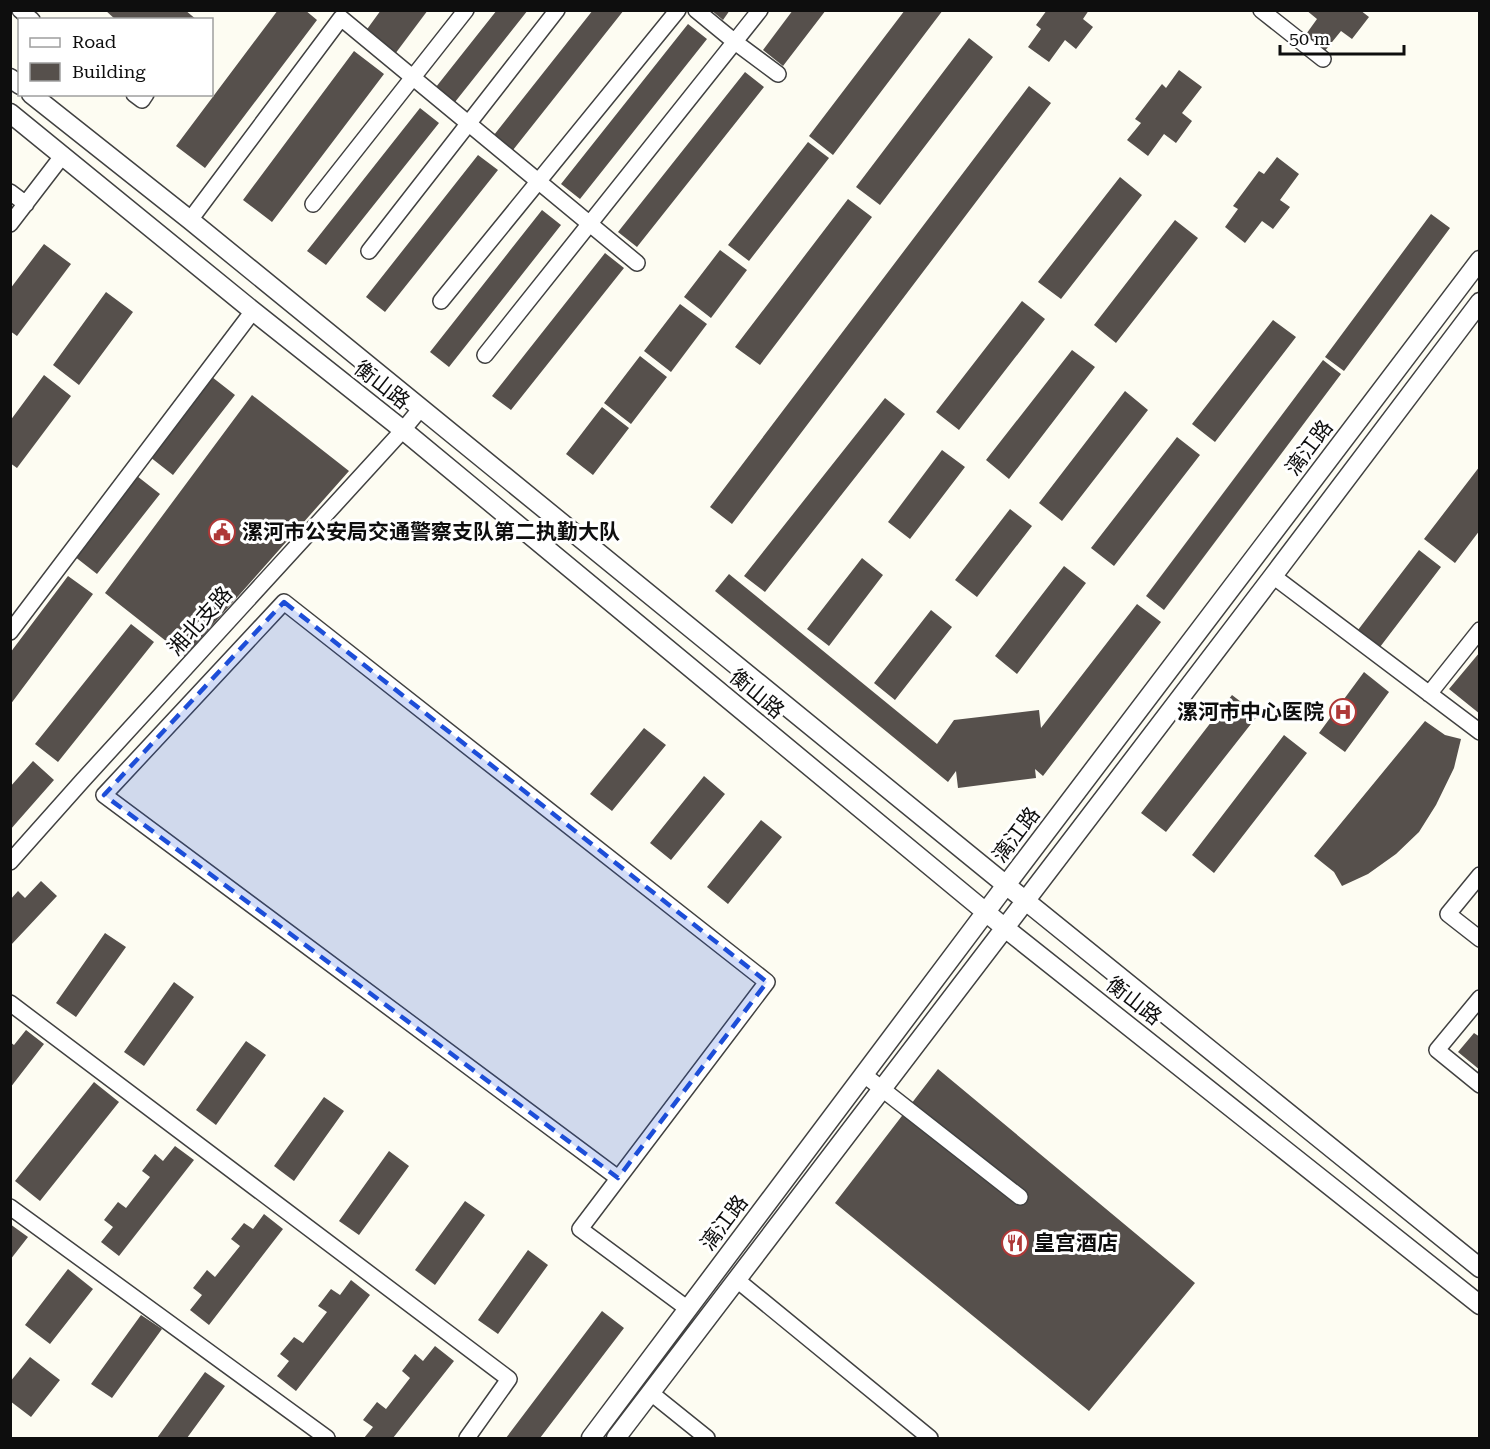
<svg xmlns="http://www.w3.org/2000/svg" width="1490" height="1449" viewBox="0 0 1490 1449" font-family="'Roboto Serif','Noto Sans SC',serif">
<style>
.building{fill:#56504c}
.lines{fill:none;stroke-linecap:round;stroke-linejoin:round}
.minor-casing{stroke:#414141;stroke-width:18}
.tertiary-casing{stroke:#414141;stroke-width:21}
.minor{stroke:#fff;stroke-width:15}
.tertiary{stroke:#fff;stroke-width:18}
.marked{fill:#1d4ed8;fill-opacity:0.2;stroke:#1d4ed8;stroke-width:4.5;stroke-dasharray:12 8;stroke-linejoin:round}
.labels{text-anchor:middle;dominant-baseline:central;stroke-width:6;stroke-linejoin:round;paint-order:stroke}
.street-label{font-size:21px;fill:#0e0e0e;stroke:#fff}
.poi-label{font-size:21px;font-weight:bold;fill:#0e0e0e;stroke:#fff;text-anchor:start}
</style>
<rect width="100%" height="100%" fill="#fdfcf2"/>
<path class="building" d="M105,10H185L197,20H116Z
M278,10H305L317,20L205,168L176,146Z
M381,10H428L395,54L365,32Z
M497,10H528L455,102L436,87Z
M593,10H624L513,150L494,135Z
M711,10H730L723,20Z
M793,10H826L783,66L763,50Z
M905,10H943L833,155L809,136Z
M1047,10H1089L1083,19L1093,27L1076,49L1065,40L1049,62L1028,47L1041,29L1036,25Z
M1306,10H1360L1369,17L1352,39L1341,31L1324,52L1304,37L1317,19Z
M688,24L707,39L580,199L561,184Z
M969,38L993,57L880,205L856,187Z
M354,51L384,74L272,222L243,200Z
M1179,70L1202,87L1182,113L1192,121L1176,143L1164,134L1148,156L1127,140L1141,123L1135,119L1162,84L1166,88Z
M745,72L764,87L637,247L618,232Z
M1029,86L1051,103L732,524L710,507Z
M420,108L439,123L326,265L307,251Z
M808,142L829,158L749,261L728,245Z
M478,155L498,170L385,312L366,297Z
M1277,157L1299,174L1280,200L1290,207L1273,229L1262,221L1245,243L1225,227L1238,209L1233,206L1259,171L1264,174Z
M1120,177L1142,195L1061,299L1038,282Z
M848,199L872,217L760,365L735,347Z
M542,210L561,225L449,367L430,352Z
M1431,214L1450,228L1344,371L1325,357Z
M1175,220L1198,238L1116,343L1094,325Z
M44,244L71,264L17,336L10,331V289Z
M720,250L747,270L711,318L684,297Z
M605,253L624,268L511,410L492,396Z
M106,292L133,312L79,385L53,365Z
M1022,301L1045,319L959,430L936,412Z
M680,304L707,324L671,372L644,351Z
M1273,320L1296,337L1215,442L1192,424Z
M1072,350L1095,367L1009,479L986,460Z
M640,356L667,377L631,424L604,403Z
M1323,360L1341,374L1164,610L1146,596Z
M44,375L71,396L17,468L10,463V421Z
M212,377L235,395L173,475L150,457Z
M1125,391L1148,410L1062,521L1039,503Z
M252,395L349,471L185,656L105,593Z
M885,398L905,414L765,592L744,576Z
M602,407L629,428L593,475L566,454Z
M1177,437L1200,455L1114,566L1091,548Z
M942,450L965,467L910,539L888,522Z
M1480,466V530L1455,563L1424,539Z
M137,476L160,494L97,574L74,556Z
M1010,509L1032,526L977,597L955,580Z
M1419,550L1441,567L1380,647L1358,630Z
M862,558L883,575L829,646L807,629Z
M1064,566L1086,583L1017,674L995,656Z
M729,574L937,744L954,720L1039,710L1041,728L1137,604L1161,622L1043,776L1035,769L1036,778L958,788L956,771L948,782L715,591Z
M68,576L93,594L10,705V653Z
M931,610L952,627L895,700L874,683Z
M131,624L154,642L58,762L35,744Z
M1480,652V714L1449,689Z
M1364,672L1389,692L1345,752L1319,733Z
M1232,695L1258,715L1166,832L1141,813Z
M1425,721L1445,735L1461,739L1454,768L1436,805L1419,832L1396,854L1368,874L1342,886L1334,872L1314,856Z
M644,728L666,745L612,811L590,794Z
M1284,735L1307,753L1214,873L1192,855Z
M33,761L54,780L10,830V787Z
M704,776L725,794L671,860L650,843Z
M761,820L782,837L728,904L707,887Z
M41,881L57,896L10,946V900L18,891L25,898Z
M105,933L126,947L76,1017L56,1003Z
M174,982L194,997L144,1066L124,1052Z
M26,1030L44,1044L10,1088V1042L14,1045Z
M1474,1033L1480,1037V1070L1458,1052Z
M246,1041L266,1055L216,1125L196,1110Z
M938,1069L1195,1283L1089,1411L835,1203Z
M94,1082L119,1102L40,1201L15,1181Z
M324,1097L344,1111L294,1181L274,1166Z
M175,1146L194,1160L119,1256L101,1242L113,1227L104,1220L118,1202L126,1208L150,1177L142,1171L155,1154L163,1161Z
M389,1151L409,1166L359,1235L339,1221Z
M465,1201L485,1215L435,1285L415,1270Z
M264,1214L283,1229L209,1325L190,1310L202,1295L193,1288L207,1270L215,1277L240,1246L231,1239L244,1223L253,1229Z
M10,1224L28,1237L10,1260Z
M528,1250L548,1265L498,1334L478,1320Z
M68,1269L93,1289L50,1344L25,1325Z
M351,1280L370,1295L296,1391L277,1376L289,1361L280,1354L294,1337L303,1343L327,1312L318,1306L331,1289L340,1295Z
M602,1311L624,1328L540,1438H506Z
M141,1315L162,1329L112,1398L91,1384Z
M435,1346L454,1361L393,1438H364L373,1427L363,1420L377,1402L386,1409L410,1378L402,1371L415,1354L423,1361Z
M30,1357L60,1380L31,1417L10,1401V1382Z
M205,1372L225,1386L187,1438H157Z"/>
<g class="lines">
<defs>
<path id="minor" d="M20,10L32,20
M696,10L735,42L778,74
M1261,10L1323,59
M134,94L142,100L146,94
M10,192L26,204
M313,204L466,10
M190,220L341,18L637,263
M10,224L63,155
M369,251L557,10
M441,301L678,10
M485,355L760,10
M1273,576L1480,732
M10,632L253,311
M1429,694L1480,630
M10,862L83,780L403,430L421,408
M1480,875L1448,914L1480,939
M1480,998L1437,1050L1480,1085
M10,1003L509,1379L467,1438
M863,1074L1020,1197
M618,1178L104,795L284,602L767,982L580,1229L688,1309
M10,1207L327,1438
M737,1280L930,1438
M651,1393L707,1438"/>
<path id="tertiary" d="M10,78L20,85
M31,94L190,220L1006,885L1480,1268
M10,113L253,311L403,430L1005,928L1480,1305
M591,1438L1006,885L1480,260
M616,1438L1273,576L1480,302"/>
</defs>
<use href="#minor" class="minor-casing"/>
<use href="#tertiary" class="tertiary-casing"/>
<use href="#minor" class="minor"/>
<use href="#tertiary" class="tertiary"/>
</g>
<path class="marked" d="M284,602L767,982L618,1178L104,795Z"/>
<defs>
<symbol id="civic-ring" viewBox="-11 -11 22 22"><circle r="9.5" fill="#fff" stroke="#ae3837" stroke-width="1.5"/><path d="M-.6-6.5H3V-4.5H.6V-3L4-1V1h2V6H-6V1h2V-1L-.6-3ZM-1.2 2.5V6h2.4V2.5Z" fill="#ae3837"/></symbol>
<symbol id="hospital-ring" viewBox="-11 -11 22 22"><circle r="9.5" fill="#fff" stroke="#ae3837" stroke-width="1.5"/><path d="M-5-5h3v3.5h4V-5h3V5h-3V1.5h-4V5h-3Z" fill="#ae3837"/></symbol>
<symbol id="restaurant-ring" viewBox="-11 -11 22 22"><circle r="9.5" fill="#fff" stroke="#ae3837" stroke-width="1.5"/><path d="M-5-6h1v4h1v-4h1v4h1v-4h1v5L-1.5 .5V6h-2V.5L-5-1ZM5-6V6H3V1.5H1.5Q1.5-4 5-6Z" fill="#ae3837"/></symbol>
</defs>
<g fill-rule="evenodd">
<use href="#civic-ring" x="207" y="517" width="30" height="30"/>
<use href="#hospital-ring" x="1328" y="697" width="30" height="30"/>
<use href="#restaurant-ring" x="1000" y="1228" width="30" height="30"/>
</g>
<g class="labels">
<g class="street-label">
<text transform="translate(382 385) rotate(38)">衡山路</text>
<text transform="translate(1309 448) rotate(-53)">漓江路</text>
<text transform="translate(200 621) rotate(-48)">湘北支路</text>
<text transform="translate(757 694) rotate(40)">衡山路</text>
<text transform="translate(1016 835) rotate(-53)">漓江路</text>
<text transform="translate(1134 1001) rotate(38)">衡山路</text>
<text transform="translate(724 1223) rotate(-53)">漓江路</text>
</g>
<g class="poi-label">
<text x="242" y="532">漯河市公安局交通警察支队第二执勤大队</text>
<text x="1324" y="712" text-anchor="end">漯河市中心医院</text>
<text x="1034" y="1243">皇宫酒店</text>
</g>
</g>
<rect width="1490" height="1449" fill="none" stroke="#0e0e0e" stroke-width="24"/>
<rect x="18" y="18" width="195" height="78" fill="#ffffff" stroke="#9f9f9f" stroke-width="1.5"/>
<rect x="30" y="38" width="30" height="9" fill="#ffffff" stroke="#9f9f9f" stroke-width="1.5"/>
<text x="72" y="48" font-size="18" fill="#0e0e0e">Road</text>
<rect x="30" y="63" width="30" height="18" fill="#56504c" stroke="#9f9f9f" stroke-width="1.5"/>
<text x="72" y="78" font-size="18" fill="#0e0e0e">Building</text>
<path d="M1280 45v9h124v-9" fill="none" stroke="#0e0e0e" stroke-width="3"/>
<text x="1289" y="45" font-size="18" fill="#0e0e0e" stroke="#ffffff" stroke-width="4.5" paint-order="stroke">50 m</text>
</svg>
